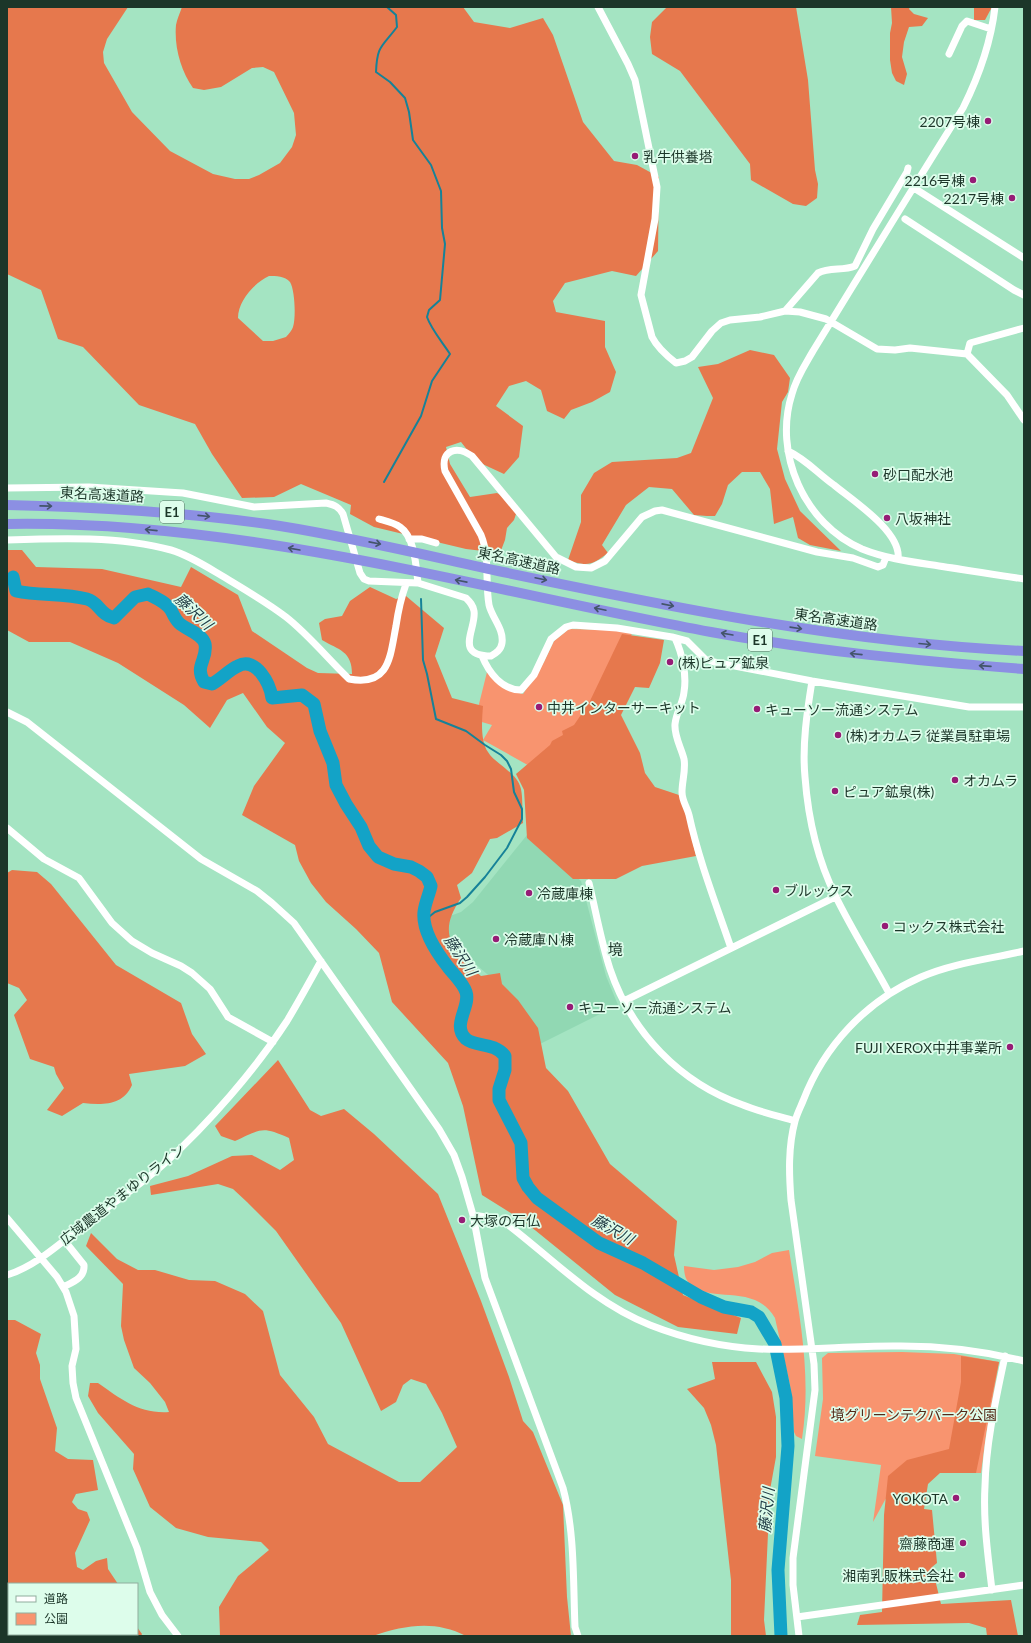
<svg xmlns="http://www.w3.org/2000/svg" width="1031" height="1643" viewBox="0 0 1031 1643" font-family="Lato,'Noto Sans JP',sans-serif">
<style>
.built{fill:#91d8b3}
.green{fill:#f8946f}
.forest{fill:#e6784d;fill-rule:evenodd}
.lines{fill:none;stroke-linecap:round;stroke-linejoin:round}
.stream{stroke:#168298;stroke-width:2}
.river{stroke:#13a3c7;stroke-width:13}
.minor{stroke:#fff;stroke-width:7}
.highway{stroke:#8c8fe3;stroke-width:10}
.oneway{stroke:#43556a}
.poi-dot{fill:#961c76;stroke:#ddfdeb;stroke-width:1.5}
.labels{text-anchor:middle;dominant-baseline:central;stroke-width:3.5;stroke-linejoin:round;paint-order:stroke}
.shield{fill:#ddfdeb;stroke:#567263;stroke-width:1}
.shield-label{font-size:13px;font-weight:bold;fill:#1c3629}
.poi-label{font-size:14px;fill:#1c3629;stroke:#ddfdeb;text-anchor:start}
.street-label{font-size:14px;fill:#1c3629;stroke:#ddfdeb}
.park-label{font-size:14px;fill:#552918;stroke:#ddfdeb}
.water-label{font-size:15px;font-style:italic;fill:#233d46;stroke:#ddfdeb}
.neighbourhood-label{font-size:15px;fill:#1c3629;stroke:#ddfdeb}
</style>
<rect width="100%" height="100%" fill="#a4e4c2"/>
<path class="built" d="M527,835L581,881L606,976L618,1005L532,1048L496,982L444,936L447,917L461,912L473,902Z"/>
<path class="green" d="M569,629L615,630L632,633L614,689L533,768L483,740L492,725L475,720L487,672L508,690L523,694L544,662L554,641Z
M789,1250C799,1313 812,1374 802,1439L796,1436L794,1432L790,1385L775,1318C754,1282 711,1305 689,1283C685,1279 684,1272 684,1266L714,1270L738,1267L755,1262L772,1253Z
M902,1352L954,1354L999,1362L986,1435L981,1473H931L902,1478L885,1500L873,1522L881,1465L815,1456L823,1399L822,1358L828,1353Z"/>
<path class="forest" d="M7,7H128L107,39L103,52L104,63L132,112L170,151L213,174L235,179H249L259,175L280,163L292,147L296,135L294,113L274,72L263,67L252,68L221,87L204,90L193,88C181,71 174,47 176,25C177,19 180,13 182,7H463L474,22L510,28L543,18L553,35L583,122L614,161L637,165L659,177L658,251L636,276L612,271L565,283L553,301L556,312L605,321V347L616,372L610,392L592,402L571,410L564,419L547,411L541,390L526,381L509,386L496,406L523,426L519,457L504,474L476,461L461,442L446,447L450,464L470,497L497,493L508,499L517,511L514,520L507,528L505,540L500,553L466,549L374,527L350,514L351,505L301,484L274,497L242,498L212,454L195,424L139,405L83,347L58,339L41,290L7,274ZM269,276C276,276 285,276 290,282C295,290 296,318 293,327C292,330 289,334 286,337L273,341H263L238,318C238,301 254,283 269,276Z
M667,7H796L808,80L815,170L818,184L817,198L806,206L793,204L751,180L750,164L680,71L652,54L650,37L652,22Z
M891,7H910L909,9L914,14L928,18L922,26L909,27L904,42L902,57L907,74L904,85L896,81L892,73L890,60V33L892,23Z
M974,7H992L985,20H974Z
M750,350L774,355L790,378L788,392L782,402L777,449L785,479L800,511L841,551L810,545L798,538L793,517L774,524L770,489L760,472H742L728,485L722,504L715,516H707L694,515L672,489L649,487L626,505L602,545L608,553C592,565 588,567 568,560L581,522V495L594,473L612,462L677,458L691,453L713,398L698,367L718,364Z
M7,550H22L36,567L102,569L181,587L191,567L238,595L252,631L307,668L318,673L352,674C352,651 339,650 322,640L319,623L325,619L342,616L350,601L370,587L396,599L406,596L444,628L435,656L452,698L483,706C482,719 480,741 488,752C495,764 517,772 521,789C523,799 522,812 523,823L497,838L490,839L472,873L457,885L461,898C436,935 453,950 481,976L500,973L502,984L518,1000L538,1028L546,1068L568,1091L610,1164L677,1221L674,1255L683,1295L741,1318L737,1334L678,1327L615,1295L525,1222L482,1195L463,1106L448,1063L392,1002L379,953L356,929L326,902L311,883L299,861L295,845L242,815L254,786L285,743L267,727L243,693L227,700L210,728L184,705L118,663L70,642H29L7,630Z
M622,634L664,640L660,663L649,688L635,687L621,715L640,753L645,773L655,787L682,796L696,856L642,866L616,879H573L527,838L524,790L516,774L550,745L552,741L563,735L562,731L574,725L589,703Z
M12,870L37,872L51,884L116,965L181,1003L192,1034L206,1054L185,1066L129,1074L132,1085C123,1106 102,1105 83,1103L62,1116L47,1110L64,1088L56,1074L54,1067L30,1059L14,1015L27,1000L19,988L7,983V873Z
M278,1060L310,1110L321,1116L344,1109L374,1134L438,1194L481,1301L509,1377L523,1421L533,1432L563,1505L567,1597L571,1636H466C435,1620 405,1625 373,1636H220L219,1607L238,1576L269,1550L261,1542L208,1537L176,1528L150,1507L133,1469L134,1454L98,1413L88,1396L90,1383H98C121,1399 139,1414 169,1412L165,1402L150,1383L134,1368L124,1340L121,1326L123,1284L86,1246L91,1233L117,1259L138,1270H155L189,1280L215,1281L245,1294L263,1311L280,1375L314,1417L328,1444L399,1482H420L457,1447L442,1413L426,1384L411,1379L403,1385L396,1402L381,1411L341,1323L276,1231L247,1202L233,1189L218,1184L151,1195L150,1186L188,1176L232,1156L252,1155L280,1170L294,1160L289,1138C261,1126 262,1129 235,1141L221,1136L215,1126Z
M7,1320H15L41,1334L36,1353L40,1365V1379L57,1428L55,1451L68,1459L93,1460L98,1490L76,1494L72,1502L78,1509L87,1512L90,1520L75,1553L77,1567L83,1570L96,1561L107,1558L108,1569L118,1584H9V1634H137V1627L142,1634L141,1636H7Z
M961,1356L999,1362L976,1473H940L928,1484L924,1509L932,1510L937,1563L932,1567L941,1604L1011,1600L1018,1636H987L986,1628L969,1623L857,1625L860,1615L882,1612L884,1515L888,1476L907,1460L949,1449L961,1382Z
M712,1362H756L772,1392L776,1417V1457L770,1490L764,1620L766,1636H731V1580L716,1445L711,1425L704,1408L687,1389L715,1379Z"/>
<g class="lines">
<path class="stream" d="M384,482L421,416L432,381L450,354C443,343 431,329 427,317L429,310L440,300L445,244L442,228L441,191L431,165L413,140L409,112L405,98L390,82L376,72C377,45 382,47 397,27L396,15L387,7
M421,599L423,660L427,674L436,719L466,731L485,745L501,755L507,761L511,769L514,792L522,809V819L507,848L485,877L467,897L460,903L435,912L425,920"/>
<path class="river" d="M13,577L16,591C39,596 64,593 87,599C99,602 100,615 114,618L135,597L148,594C156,598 166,602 171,610C173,614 175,619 179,623C186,630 202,633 205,644C208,660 194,665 204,682L212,684C221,679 229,670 238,666C256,656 270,684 272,698L302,695L314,704L320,731L333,763L336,785L346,804L361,827L369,846L378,857L394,864L411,867L419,871L427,877L431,886C429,895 425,903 424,912C422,931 437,953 448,967C454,975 463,983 466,992C471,1007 451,1025 466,1039C476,1047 494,1042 505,1056V1070L499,1089V1100L521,1143L523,1178L528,1187L537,1198L599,1243L643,1263L701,1297L724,1307L751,1312L759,1317L775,1344L786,1398L788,1446L778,1570L781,1636"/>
<path class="minor" d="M598,7L628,64L635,80L657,187L655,219L641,295L652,337C657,347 667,356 676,363L685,361L692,357L712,331L721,323L730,320L760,317L785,311L800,312L826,319L877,349L895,350L910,348L967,354L1007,395L1024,420
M995,7C991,42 979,76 963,108C925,168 888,229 851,289C838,310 826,330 813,351C805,365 796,378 792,394C773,453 804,524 862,549C887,559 913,562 939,566C967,570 996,575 1024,579
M949,54L962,26L967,21L991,29
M914,188L1024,258
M905,219L1014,290L1024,295
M785,311L818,273C830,267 843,271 855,266L873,229L907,172L908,168
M967,354L970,343L1024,328
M788,451C807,460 817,473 834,485C852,500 902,532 898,559
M7,488L89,487L183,493L254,507L326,503C335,505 339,507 343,514L360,573L364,579L369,581L418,583L466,598C470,602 473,605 474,611C477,628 453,656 491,656C496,653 501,650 502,643C504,629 492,618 489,605C485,582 490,557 481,535L445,471C440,450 457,445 472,456L556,557L576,567L591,568L605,561L642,517L655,511L662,510L817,552L853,558L878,567L883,565L886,557
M379,519C386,521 395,523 400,527C415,537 416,567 418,583
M409,539H422L436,543
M7,540C60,538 120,536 171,550C188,555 204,565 219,574C242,588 265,601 286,617C309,635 328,659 349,679C390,687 390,656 396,626C398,612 401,598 406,584
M675,638C682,653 687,675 684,692C683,703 676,713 675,724C674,736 681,747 684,759C686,770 682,781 682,792C682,801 687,807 689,815C699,861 716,904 731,948
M482,656C489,673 502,690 521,690L534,675L551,639L566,627L573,625L617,628L672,637L687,641L705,659L714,662L812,681L969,707H1024
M812,681C807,712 802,745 805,777C808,817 818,861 836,897C852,930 872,961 889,993
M7,712L27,722L201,859L257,891L272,903L294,923L439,1129L454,1155L462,1177L473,1215L485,1278L563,1488C575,1533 573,1581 575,1627L578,1636
M7,828L44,859L79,878L112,923L132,941L152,953L181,966L192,973L210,989L228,1017L273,1042
M589,883C596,912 601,941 610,969C631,1032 680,1083 743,1105C760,1112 778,1116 795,1121
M624,1001L835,897
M473,1215L492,1218L507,1224C553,1259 594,1303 650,1325C683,1338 723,1347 759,1349C806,1351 854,1345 901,1346C942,1346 984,1351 1024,1361
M7,1218L57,1277L66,1292L74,1316L76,1349L72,1366L73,1383L76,1398L137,1548L150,1592L162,1615L178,1636
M7,1275C37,1266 65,1239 90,1220C115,1202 142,1184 165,1163C208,1124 255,1070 287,1021C299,1001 310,981 321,961
M63,1287C73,1282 85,1278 84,1265L64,1240
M992,1590C988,1556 983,1521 985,1486C986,1442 996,1399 1005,1356
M797,1617L1024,1585
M799,1636L793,1585V1558L815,1390L814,1364L791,1200C789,1174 788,1147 795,1121C797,1114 800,1108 803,1101C824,1046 866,1001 921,977C953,963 990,959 1024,951"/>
<path class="highway" d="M7,505C99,507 189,512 280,526C355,538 429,556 503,572C675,608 848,643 1024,651
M7,524C246,520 478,589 711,632C815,651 918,661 1024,669"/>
</g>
<defs><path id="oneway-shaft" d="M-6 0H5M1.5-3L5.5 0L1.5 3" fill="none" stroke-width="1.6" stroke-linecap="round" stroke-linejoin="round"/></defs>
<g class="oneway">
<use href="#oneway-shaft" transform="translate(46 506) rotate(1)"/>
<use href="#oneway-shaft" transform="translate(204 516) rotate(6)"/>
<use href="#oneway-shaft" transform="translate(151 530) rotate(-174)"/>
<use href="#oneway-shaft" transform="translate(375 543) rotate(11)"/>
<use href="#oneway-shaft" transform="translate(294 549) rotate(-170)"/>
<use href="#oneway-shaft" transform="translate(541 579) rotate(12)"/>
<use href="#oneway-shaft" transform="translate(461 581) rotate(-169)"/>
<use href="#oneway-shaft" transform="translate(668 605) rotate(11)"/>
<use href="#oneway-shaft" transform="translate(600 609) rotate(-168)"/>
<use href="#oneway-shaft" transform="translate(796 628) rotate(8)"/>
<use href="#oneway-shaft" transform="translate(727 634) rotate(-170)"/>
<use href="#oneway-shaft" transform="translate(925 644) rotate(5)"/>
<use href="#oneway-shaft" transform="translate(856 654) rotate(-174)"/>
<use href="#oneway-shaft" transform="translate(985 666) rotate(-176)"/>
</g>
<g class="poi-dot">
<circle cx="988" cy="121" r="4"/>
<circle cx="635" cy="156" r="4"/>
<circle cx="973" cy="180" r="4"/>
<circle cx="1012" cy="198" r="4"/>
<circle cx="875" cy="474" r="4"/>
<circle cx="887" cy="518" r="4"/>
<circle cx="670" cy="662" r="4"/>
<circle cx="539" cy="707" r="4"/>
<circle cx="757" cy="709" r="4"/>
<circle cx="838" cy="735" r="4"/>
<circle cx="955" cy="780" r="4"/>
<circle cx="835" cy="791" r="4"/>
<circle cx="776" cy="890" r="4"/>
<circle cx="529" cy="893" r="4"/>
<circle cx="885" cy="926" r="4"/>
<circle cx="496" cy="939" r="4"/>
<circle cx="570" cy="1007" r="4"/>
<circle cx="1010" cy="1047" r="4"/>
<circle cx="462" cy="1220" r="4"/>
<circle cx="956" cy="1498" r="4"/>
<circle cx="963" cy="1543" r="4"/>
<circle cx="962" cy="1575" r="4"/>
</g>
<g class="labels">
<g class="shield">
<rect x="160" y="501" width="24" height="22" rx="3"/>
<rect x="748" y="629" width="24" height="22" rx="3"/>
</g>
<g class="shield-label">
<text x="172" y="512">E1</text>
<text x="760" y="640">E1</text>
</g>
<g class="poi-label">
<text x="980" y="121" text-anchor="end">2207号棟</text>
<text x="643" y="156">乳牛供養塔</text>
<text x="965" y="180" text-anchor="end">2216号棟</text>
<text x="1004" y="198" text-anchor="end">2217号棟</text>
<text x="883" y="474">砂口配水池</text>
<text x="895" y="518">八坂神社</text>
<text x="678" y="662">(株)ピュア鉱泉</text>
<text x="547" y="707">中井インターサーキット</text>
<text x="765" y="709">キューソー流通システム</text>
<text x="846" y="735">(株)オカムラ 従業員駐車場</text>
<text x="963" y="780">オカムラ</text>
<text x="843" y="791">ピュア鉱泉(株)</text>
<text x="784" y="890">ブルックス</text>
<text x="537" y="893">冷蔵庫棟</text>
<text x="893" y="926">コックス株式会社</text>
<text x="504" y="939">冷蔵庫Ｎ棟</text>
<text x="578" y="1007">キユーソー流通システム</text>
<text x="1002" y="1047" text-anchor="end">FUJI XEROX中井事業所</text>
<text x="470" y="1220">大塚の石仏</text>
<text x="948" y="1498" text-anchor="end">YOKOTA</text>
<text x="955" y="1543" text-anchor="end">齋藤商運</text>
<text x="954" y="1575" text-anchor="end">湘南乳販株式会社</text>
</g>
<g class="street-label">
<text transform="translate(102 494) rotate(3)">東名高速道路</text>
<text transform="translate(519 560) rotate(12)">東名高速道路</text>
<text transform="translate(836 619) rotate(8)">東名高速道路</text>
<text transform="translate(122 1194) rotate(-38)">広域農道やまゆりライン</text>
</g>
<g class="park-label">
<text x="914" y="1414">境グリーンテクパーク公園</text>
</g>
<g class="water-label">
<text transform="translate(194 611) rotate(43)">藤沢川</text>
<text transform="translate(461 955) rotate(56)">藤沢川</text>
<text transform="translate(613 1229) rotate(29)">藤沢川</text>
<text transform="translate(766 1510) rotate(-85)">藤沢川</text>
</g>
<g class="neighbourhood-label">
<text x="615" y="949">境</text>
</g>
</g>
<rect width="1031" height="1643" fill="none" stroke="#1c3629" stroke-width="16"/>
<rect x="8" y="1583" width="130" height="52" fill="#ddfdeb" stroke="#90ad9d"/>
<rect x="16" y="1596" width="20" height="6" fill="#ffffff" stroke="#90ad9d"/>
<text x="44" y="1603" font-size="12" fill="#1c3629">道路</text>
<rect x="16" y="1613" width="20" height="12" fill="#f8946f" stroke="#90ad9d"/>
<text x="44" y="1623" font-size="12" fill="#1c3629">公園</text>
</svg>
